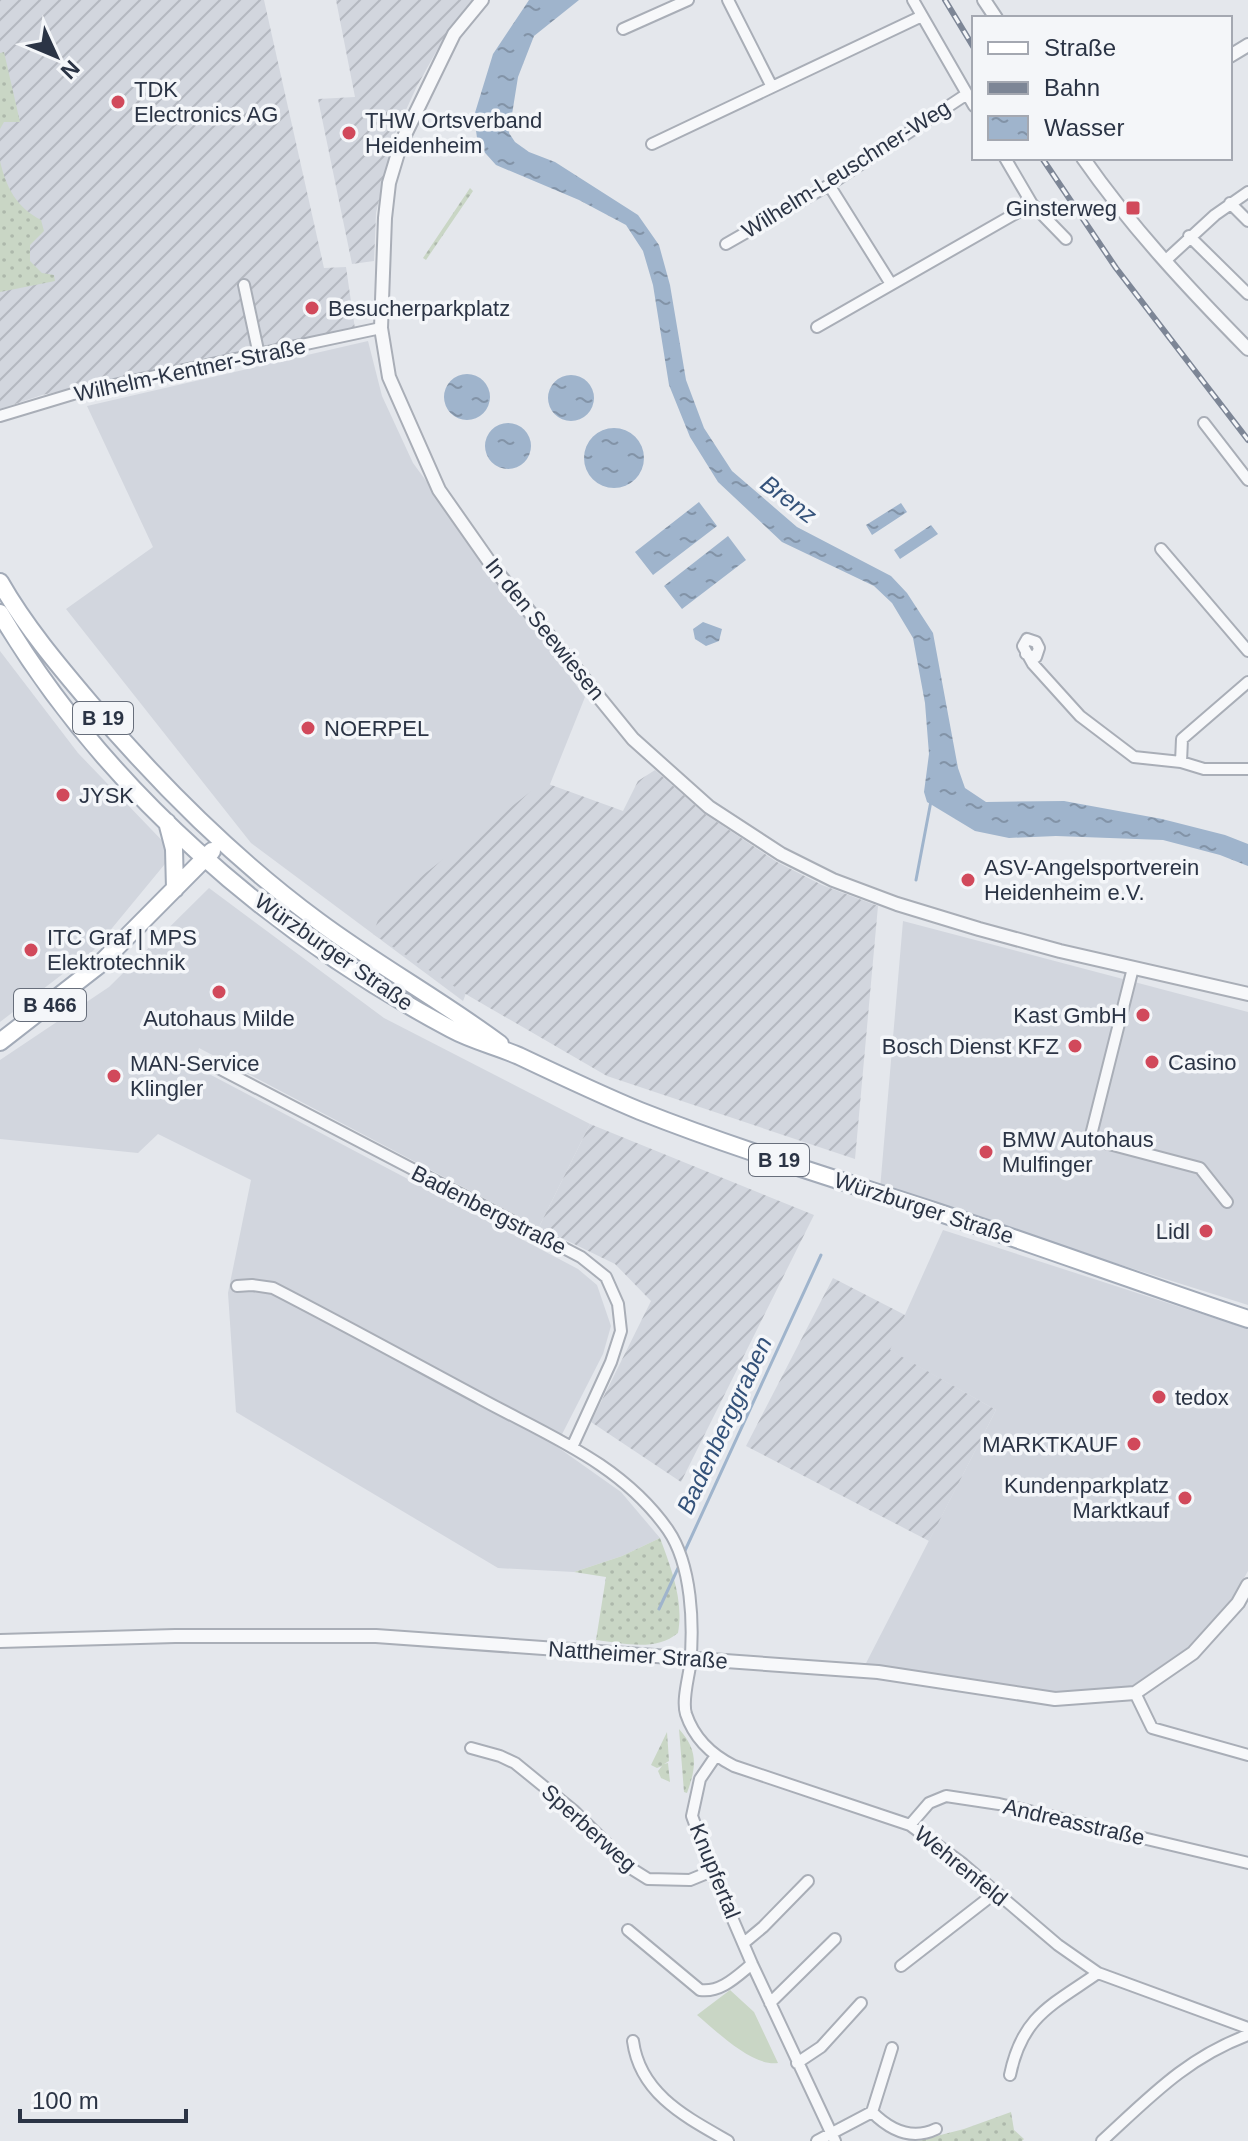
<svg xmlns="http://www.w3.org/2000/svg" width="1248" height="2141" viewBox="0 0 1248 2141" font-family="Arial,sans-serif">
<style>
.built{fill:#d2d6de}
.industrial{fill:url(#industrial-furrows)}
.grass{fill:url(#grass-dots)}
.park{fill:#c9d6c5}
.water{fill:url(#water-ripples)}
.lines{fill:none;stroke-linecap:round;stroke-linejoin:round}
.stream{stroke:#9fb4cc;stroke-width:3}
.minor-casing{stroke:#a9aeb7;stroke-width:14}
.tertiary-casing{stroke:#a9aeb7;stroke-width:16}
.primary-casing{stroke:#a3abb8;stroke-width:20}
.minor{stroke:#f7f8fa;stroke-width:10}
.tertiary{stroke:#f7f8fa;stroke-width:12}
.primary{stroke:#fff;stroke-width:16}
.rail-casing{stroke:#7d8696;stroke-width:6}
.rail{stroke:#f4f6f9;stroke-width:3;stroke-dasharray:9;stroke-linecap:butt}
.poi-dot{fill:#d1495b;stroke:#f4f6f9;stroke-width:3}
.labels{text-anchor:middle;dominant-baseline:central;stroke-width:7;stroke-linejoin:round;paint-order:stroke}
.shield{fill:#f4f6f9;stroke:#676e7b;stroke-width:2}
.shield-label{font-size:20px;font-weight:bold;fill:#2b3445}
.poi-label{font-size:22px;fill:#2b3445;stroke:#f4f6f9;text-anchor:start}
.street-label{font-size:22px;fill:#2b3445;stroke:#f4f6f9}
.water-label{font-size:24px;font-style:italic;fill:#34527a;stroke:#f4f6f9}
</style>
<defs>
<pattern id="industrial-furrows" width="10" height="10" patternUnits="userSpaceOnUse" patternTransform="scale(2)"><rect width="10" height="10" fill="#d2d6de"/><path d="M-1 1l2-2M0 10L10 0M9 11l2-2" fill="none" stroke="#b4b8c0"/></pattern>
<pattern id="grass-dots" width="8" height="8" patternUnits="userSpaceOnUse" patternTransform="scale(2)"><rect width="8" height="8" fill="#c9d6c5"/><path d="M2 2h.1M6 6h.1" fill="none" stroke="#adb8ab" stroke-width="1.8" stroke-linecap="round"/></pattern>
<pattern id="water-ripples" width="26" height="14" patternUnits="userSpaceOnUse" patternTransform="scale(2)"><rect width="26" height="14" fill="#9fb4cc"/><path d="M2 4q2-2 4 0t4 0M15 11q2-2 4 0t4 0" fill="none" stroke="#8293a7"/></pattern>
</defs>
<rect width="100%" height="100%" fill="#e4e7ec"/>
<path class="built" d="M368,341L382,396L413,463L585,697L463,1001L251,843L66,609L153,547L87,406Z
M0,651L78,753L174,853L94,950L0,1022Z
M209,888L384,1018L590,1124L539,1227L199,1048L194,1066L578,1269L597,1285L611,1326L603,1354L556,1446L621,1492L660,1538L622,1556L574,1572L498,1568L236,1412L228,1293L251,1180L158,1134L138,1153L0,1139V1060L109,987Z
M903,921L1248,1012V1305L880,1189Z
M943,1230L1248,1329V1571L1233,1598L1187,1648L1130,1687L1053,1694L862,1671L996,1410L889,1350Z"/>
<path class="industrial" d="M0,0H264L324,268L346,267L355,329L42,395L0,409Z
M336,0H472L450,27L417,86L394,136L376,213L374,261L352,264L318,99L355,97Z
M655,770L705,814L777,862L822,885L878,906L855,1159L607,1076L469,996L373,934L383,906L543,782L623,811L638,781Z
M590,1124L814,1215L681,1482L591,1422L651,1301L615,1264L539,1227Z
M833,1278L905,1315L890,1350L996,1410L929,1541L746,1446Z"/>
<path class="grass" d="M4,52L20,122H4L0,129V53Z
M0,161C6,187 16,207 41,220L44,231L30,245V261L42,273L54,275L55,281L0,292Z
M470,188L473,191L426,260L423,258Z
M660,1538C671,1568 684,1600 678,1633C655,1652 624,1643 596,1640L606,1577L574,1572L622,1556Z
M679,1729C699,1751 696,1768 687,1793L684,1792Z
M667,1732L669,1761L664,1764L668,1763L670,1782L661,1778L658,1771L662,1766L657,1768L651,1765Z
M1011,2112L1014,2130L1024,2139L1022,2141H917L964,2129Z"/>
<path class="park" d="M730,1990L754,2012L778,2063C753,2067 716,2031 697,2015Z"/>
<path class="water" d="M529,0H579L534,36L518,77L509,133L515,142L529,152L555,162L638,215L659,245L670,285L686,380L704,428L732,471L797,527L891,576L907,593L933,633L958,768L965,788L986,802L1064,801L1162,819L1225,835L1248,844V866L1220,855L1163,840L1056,836L1009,838L975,831L927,802L924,792L929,754L925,703L913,638L892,603L874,586L782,542L718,482L690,437L669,385L653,285L643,251L626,225L579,200L496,165L478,145L474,116L493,54Z
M444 397a23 23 0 1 1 46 0a23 23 0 1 1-46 0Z
M548 398a23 23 0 1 1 46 0a23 23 0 1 1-46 0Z
M485 446a23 23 0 1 1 46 0a23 23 0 1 1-46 0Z
M584 458a30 30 0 1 1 60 0a30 30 0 1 1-60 0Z
M699,502L717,526L653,575L635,552Z
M901,503L907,512L872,535L866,525Z
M931,525L938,534L900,559L894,550Z
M728,536L746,560L682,609L664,586Z
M703,622L722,629L719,641L706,646L695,639L693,629Z"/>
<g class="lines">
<path class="stream" d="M916,880L931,801
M683,1555L821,1255
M659,1609L679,1566"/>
<defs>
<path id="minor" d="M728,0L772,87
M913,0L974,106
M623,29L688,0
M652,144L922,16
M1005,158L1032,204L1066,239
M829,185L891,284
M1230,203L1248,221
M1189,236L1248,294
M726,244L829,185L967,94
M1166,260L1215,215L1248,192
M244,285L259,355
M817,327L1032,204
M0,416L73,394L146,378L381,328
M1204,423L1248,480
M1161,549L1248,651
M1026,654L1036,657L1039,648L1036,642L1027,639L1023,646L1033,664L1080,716L1134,757L1181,762L1204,769H1248
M1181,762L1182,739L1248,682
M1133,968L1090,1139L1200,1168L1227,1202
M209,1063L581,1257L606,1277L618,1304L621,1331L611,1362L573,1445
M237,1286L252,1285L273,1288C343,1324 412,1362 481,1399C549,1436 622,1464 668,1530C692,1565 694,1625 690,1666C688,1680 682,1701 686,1714C694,1738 712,1755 734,1766L910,1825L963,1864L1058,1945L1098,1973L1248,2028
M1135,1693L1152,1728L1248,1755
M471,1748L500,1756L515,1763L574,1811L632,1869L648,1879L690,1880L712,1871
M715,1757L700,1779L692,1816L712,1871L752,1964L835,2141
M910,1825L929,1803L946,1796L999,1804L1248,1863
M628,1930L700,1990C721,1993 737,1976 752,1964
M745,1942L763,1927L808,1881
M901,1966L995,1893
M770,2003L835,1939
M633,2041C640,2094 686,2117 728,2141
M797,2063L821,2047L861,2003
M1010,2075C1022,2016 1052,2005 1098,1973
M872,2112C889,2129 911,2141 936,2129
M817,2141L872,2112L892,2048
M1102,2141C1149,2098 1186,2058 1248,2035"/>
<path id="tertiary" d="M482,0L454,34L401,143L389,183L385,218L381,328L389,377L439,490L493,567L633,739L709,807L781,854L833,880L897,904L979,929L1060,951L1248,994
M984,0L996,18
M1230,56L1248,45
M1083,158C1131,227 1189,289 1248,349
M0,1641L175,1636H376L878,1672L1055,1699L1135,1693L1193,1653L1238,1603L1248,1585"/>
<path id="primary" d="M0,582C25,626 58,665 91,704C159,784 234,859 318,921C377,965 441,1000 500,1044
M0,613C104,789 271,933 451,1029C473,1041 496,1046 519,1056C559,1075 599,1094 640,1111C736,1149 836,1179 934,1211C1039,1246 1143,1284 1248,1319
M167,822L174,849L175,889
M0,1042L99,965L212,851"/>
</defs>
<use href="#minor" class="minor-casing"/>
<use href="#tertiary" class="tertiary-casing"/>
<use href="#primary" class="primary-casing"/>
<use href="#minor" class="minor"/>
<use href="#tertiary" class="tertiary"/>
<use href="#primary" class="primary"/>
<defs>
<path id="rail" d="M945,0L974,48
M1042,158L1116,268L1248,440"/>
</defs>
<use href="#rail" class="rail-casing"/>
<use href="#rail" class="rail"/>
</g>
<g class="poi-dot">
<circle cx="118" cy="102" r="8"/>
<circle cx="349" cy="133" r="8"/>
<rect x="1125" y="200" width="16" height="16" rx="4"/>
<circle cx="312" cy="308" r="8"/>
<circle cx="308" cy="728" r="8"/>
<circle cx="63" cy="795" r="8"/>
<circle cx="968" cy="880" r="8"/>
<circle cx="31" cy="950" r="8"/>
<circle cx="219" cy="992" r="8"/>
<circle cx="1143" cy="1015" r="8"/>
<circle cx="1075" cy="1046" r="8"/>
<circle cx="1152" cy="1062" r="8"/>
<circle cx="114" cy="1076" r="8"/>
<circle cx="986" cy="1152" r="8"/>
<circle cx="1206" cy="1231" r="8"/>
<circle cx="1159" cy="1397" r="8"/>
<circle cx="1134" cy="1444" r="8"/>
<circle cx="1185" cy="1498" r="8"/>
</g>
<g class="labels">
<g class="shield">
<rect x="73" y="702" width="60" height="32" rx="6"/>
<rect x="14" y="989" width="72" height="32" rx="6"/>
<rect x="749" y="1144" width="60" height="32" rx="6"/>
</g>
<g class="shield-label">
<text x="103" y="718">B 19</text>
<text x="50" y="1005">B 466</text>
<text x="779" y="1160">B 19</text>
</g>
<g class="poi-label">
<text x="134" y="89">TDK<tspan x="134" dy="25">Electronics AG</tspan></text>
<text x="365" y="120">THW Ortsverband<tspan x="365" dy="25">Heidenheim</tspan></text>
<text x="1117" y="208" text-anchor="end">Ginsterweg</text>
<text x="328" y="308">Besucherparkplatz</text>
<text x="324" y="728">NOERPEL</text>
<text x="79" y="795">JYSK</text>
<text x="984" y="867">ASV-Angelsportverein<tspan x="984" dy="25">Heidenheim e.V.</tspan></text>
<text x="47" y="937">ITC Graf | MPS<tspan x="47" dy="25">Elektrotechnik</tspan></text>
<text x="1127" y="1015" text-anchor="end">Kast GmbH</text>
<text x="219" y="1018" text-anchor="middle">Autohaus Milde</text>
<text x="1059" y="1046" text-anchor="end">Bosch Dienst KFZ</text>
<text x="1168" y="1062">Casino</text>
<text x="130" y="1063">MAN-Service<tspan x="130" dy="25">Klingler</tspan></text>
<text x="1002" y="1139">BMW Autohaus<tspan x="1002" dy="25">Mulfinger</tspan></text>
<text x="1190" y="1231" text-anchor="end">Lidl</text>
<text x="1175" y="1397">tedox</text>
<text x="1118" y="1444" text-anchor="end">MARKTKAUF</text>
<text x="1169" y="1485" text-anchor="end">Kundenparkplatz<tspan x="1169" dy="25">Marktkauf</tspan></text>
</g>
<g class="street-label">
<text transform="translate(846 169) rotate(-32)">Wilhelm-Leuschner-Weg</text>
<text transform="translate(190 370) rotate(-12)">Wilhelm-Kentner-Straße</text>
<text transform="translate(545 629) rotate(51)">In den Seewiesen</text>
<text transform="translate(334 952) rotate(35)">Würzburger Straße</text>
<text transform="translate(924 1208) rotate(18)">Würzburger Straße</text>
<text transform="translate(489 1210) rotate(27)">Badenbergstraße</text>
<text transform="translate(638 1655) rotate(4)">Nattheimer Straße</text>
<text transform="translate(1074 1822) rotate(13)">Andreasstraße</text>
<text transform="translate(589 1828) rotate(42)">Sperberweg</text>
<text transform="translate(961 1866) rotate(39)">Wehrenfeld</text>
<text transform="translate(715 1871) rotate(68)">Knupfertal</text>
</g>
<g class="water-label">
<text transform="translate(789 499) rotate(37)">Brenz</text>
<text transform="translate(724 1425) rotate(-65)">Badenberggraben</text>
</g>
</g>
<rect x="972" y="16" width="260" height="144" fill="#f4f6f9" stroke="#a4a8b1" stroke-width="2"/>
<rect x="988" y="42" width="40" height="12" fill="#ffffff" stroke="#a4a8b1" stroke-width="2"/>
<text x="1044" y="56" font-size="24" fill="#2b3445">Straße</text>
<rect x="988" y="82" width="40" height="12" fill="#7d8696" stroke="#a4a8b1" stroke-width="2"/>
<text x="1044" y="96" font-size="24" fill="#2b3445">Bahn</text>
<rect x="988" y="116" width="40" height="24" fill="url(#water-ripples)" stroke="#a4a8b1" stroke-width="2"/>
<text x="1044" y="136" font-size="24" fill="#2b3445">Wasser</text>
<g transform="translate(56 56) rotate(134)" stroke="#f4f6f9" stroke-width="6" paint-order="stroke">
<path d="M0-6L14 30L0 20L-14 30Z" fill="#2b3445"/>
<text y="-12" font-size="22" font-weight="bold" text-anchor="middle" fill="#2b3445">N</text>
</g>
<path d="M20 2109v12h166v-12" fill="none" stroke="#2b3445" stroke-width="4"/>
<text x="32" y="2109" font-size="24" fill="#2b3445" stroke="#f4f6f9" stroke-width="6" paint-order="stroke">100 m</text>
</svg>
